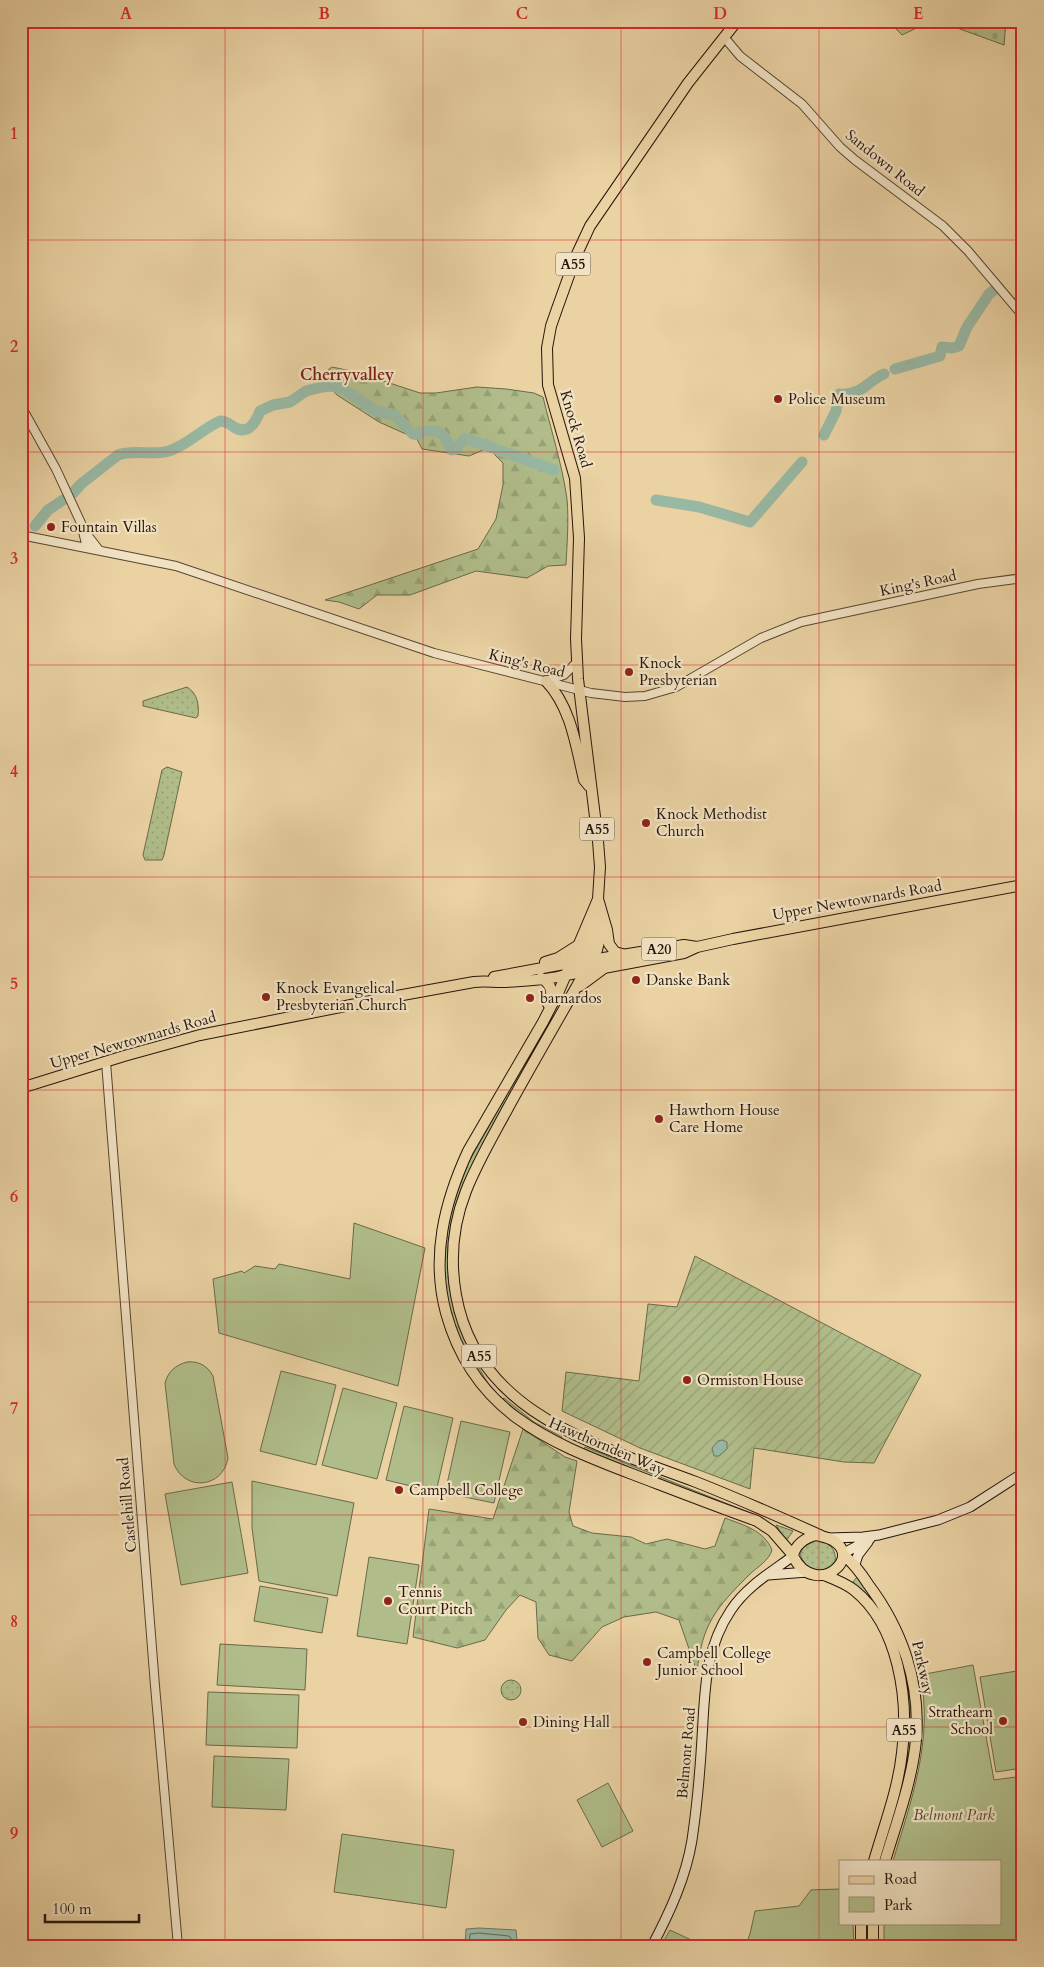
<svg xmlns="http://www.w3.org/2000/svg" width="1044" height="1967" viewBox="0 0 1044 1967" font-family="Cardo,serif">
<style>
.grass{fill:url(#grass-dots);stroke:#6a694a}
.forest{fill:url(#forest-firs);stroke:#6a694a}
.cemetery{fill:url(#cemetery-stones);stroke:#6a694a}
.park{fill:#b0bd8a;stroke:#6a694a}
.garden{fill:url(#garden-furrows);stroke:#6a694a}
.water{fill:#98b8a4;stroke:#6a7766}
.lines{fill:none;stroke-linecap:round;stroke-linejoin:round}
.shore{stroke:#5e6657;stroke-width:1}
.river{stroke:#98b8a4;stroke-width:11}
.tertiary-casing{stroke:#564430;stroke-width:10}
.secondary-casing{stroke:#25150a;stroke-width:11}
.primary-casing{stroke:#25150a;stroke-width:12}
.trunk-casing{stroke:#25150a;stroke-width:12}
.tertiary{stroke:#f1e2c3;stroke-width:8}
.secondary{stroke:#f1e2c3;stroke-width:9}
.primary{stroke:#ead2a3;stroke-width:10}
.trunk{stroke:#ead2a3;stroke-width:10}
.grid{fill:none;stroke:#d62828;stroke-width:1;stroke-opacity:0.55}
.poi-dot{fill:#8f2418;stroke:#f1e2c3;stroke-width:2}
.labels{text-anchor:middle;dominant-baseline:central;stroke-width:4.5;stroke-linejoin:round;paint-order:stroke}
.shield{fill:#f1e2c3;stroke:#625242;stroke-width:1}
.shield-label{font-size:14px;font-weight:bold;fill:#25150a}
.street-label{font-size:15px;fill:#25150a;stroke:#f1e2c3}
.poi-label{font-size:15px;fill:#25150a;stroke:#f1e2c3;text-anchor:start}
.park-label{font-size:15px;font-style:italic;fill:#4f4730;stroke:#f1e2c3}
.neighbourhood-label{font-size:16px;font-weight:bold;fill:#7a1f14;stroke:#f1e2c3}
.neatline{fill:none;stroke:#d62828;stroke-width:2}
.grid-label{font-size:16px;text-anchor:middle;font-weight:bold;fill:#d62828}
</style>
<defs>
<pattern id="grass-dots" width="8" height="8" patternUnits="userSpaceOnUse" patternTransform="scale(1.25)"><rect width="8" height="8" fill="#b0bd8a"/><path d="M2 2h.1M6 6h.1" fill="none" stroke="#97a276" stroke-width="1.8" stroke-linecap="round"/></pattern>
<pattern id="forest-firs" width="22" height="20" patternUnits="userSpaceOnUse" patternTransform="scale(1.25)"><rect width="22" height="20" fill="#b0bd8a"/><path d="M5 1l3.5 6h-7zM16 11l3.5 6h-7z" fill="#97a276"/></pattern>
<pattern id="cemetery-stones" width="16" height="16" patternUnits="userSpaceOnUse" patternTransform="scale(1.25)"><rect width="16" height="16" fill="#b0bd8a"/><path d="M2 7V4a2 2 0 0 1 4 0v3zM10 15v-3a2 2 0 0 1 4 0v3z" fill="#97a276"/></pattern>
<pattern id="garden-furrows" width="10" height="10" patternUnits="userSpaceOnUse" patternTransform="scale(1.25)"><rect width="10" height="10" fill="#b0bd8a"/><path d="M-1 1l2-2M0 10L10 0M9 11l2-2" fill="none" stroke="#97a276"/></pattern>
</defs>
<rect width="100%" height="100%" fill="#ead2a3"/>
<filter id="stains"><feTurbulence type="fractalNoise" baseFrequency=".004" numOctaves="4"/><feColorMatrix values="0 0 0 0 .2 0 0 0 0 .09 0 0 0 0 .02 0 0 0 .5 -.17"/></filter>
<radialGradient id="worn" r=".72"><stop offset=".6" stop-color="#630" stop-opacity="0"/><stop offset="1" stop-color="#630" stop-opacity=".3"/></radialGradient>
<path class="grass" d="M187,687C198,694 199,705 198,716L196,718L143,706V701Z
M167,767L182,772L164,855L162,860H145L143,855L162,770Z
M537,1045L460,1192C441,1250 443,1297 471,1352C477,1364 483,1377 492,1388L488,1386L465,1352L449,1310L443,1264L449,1213L469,1162L516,1078Z
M504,1398L534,1422L562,1437L561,1440L514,1411L502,1399Z
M585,1447L763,1518L762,1520L583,1450Z
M776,1525L793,1531L786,1541Z
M818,1539C829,1544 837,1548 835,1562L826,1570H811C794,1553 799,1548 818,1539Z
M857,1577C898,1626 919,1691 909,1754C904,1791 891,1826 880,1861H876L902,1772L904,1680L868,1597L853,1582Z
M501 1690a10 10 0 1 1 20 0a10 10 0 1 1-20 0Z"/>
<path class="forest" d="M332,367L356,372L420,393H436L477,387L506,389L534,393L543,397C551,430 562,464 567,499C569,521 567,543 566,565L548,566L527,578L476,571L410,595H377L359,609L339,602L325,600L478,549L496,519L503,485V463L488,448L469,456L422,449L417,439L379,422L337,395L320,376Z
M523,1429L565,1457L577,1461L569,1512L573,1526L592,1533L631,1537L646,1544L667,1539L705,1549L715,1546L725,1518C743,1525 764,1530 772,1550C769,1561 757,1567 749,1575C716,1608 702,1624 697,1672L679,1620L656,1612L624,1617L602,1627L572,1661L549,1655L538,1638L536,1602L520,1595L506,1610L485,1640L457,1648L413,1637L429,1509L493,1519Z"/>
<path class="cemetery" d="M888,21H931L902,35Z
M938,21H1006L1004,45Z"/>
<path class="park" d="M354,1223L425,1248L398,1386L219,1333L213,1279L242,1271L244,1273L255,1266L275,1269L279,1264L350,1279Z
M187,1362C198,1361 207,1365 213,1376L228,1458C223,1488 185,1492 174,1464L165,1383C168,1372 175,1365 187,1362Z
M281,1371L336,1385L316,1465L260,1451Z
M343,1388L397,1403L377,1479L322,1465Z
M404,1406L453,1418L436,1492L386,1480Z
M461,1421L510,1432L494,1503L445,1493Z
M252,1481L354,1503L337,1596L259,1581L252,1528Z
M232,1482L248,1573L181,1585L165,1494Z
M369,1557L419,1565L407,1644L357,1636Z
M260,1586L328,1598L322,1633L254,1621Z
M220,1644L307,1649L305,1690L217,1685Z
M973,1665L994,1780L1023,1776V1946H884V1923H1000V1861H893C911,1801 934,1739 920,1675Z
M1023,1670V1768L996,1772L980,1677Z
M208,1692L299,1695L297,1748L206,1745Z
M214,1756L289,1759L286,1810L212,1807Z
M608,1783L633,1831L602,1847L577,1800Z
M342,1834L454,1850L446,1908L334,1892Z
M840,1889V1923H853L854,1946H745L750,1934L755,1911L799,1906L811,1890Z
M670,1930L704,1946H661Z"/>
<path class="garden" d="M695,1256L921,1375L874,1463L844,1462L754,1448L750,1489L640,1448L562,1411L566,1372L639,1381L648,1304L677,1307Z"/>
<path class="water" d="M722,1440L727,1442V1449L719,1456H714L712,1448L718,1441Z
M479,1928L516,1930L517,1940L512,1946L501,1944L499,1946H465L466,1929Z"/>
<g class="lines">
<path class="shore" d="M469,1946L470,1934L479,1933L509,1936L511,1938L508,1946"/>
<path class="river" d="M895,369L940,356L942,347L952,348L959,346L967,327L989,294L993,291
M824,435L836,411L839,394C861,396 866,382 884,374
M73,493L81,484L118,455C134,449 152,456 169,451C188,445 202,429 220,421C227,421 229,424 234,427C248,436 256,422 260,411L273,405L290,402L306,391L322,387L331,386L343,389L376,411L395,415L413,434C420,436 422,431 428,431C444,429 446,440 452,450L456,449L465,438L554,470
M656,500L699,507L750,522L802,462
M35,526L48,510L63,500"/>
<defs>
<path id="tertiary" d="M724,37L740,56L802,104L840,147L855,160L943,226L968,251L1023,316
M21,406L56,469L81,523L87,548
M85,532L99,550
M21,535L176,566L434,653L591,693L625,697L645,696L676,687L761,638L801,622L978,584L1023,578
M548,680L564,675L577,662
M106,1062L155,1686L178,1946"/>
<path id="secondary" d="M828,1538L863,1537L879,1535L938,1520L970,1507L1023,1473
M844,1553L870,1539
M855,1564L858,1555L868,1542
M768,1575L808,1572
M652,1946C670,1912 686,1877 692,1840C697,1806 700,1772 702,1738C705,1692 704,1650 731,1610C746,1587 770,1573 793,1556"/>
<path id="primary" d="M591,960L684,945L697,947
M566,975L684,953L697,947L733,939L1023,885"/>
<path id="trunk" d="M546,681C571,707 576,746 584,780L589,786
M598,899L559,991L543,1022L468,1151C444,1203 431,1257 446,1313C473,1411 546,1441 632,1474C674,1490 715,1506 757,1521L772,1531L792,1554
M603,926L597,950C568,1003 537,1055 508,1108C493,1136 477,1163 466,1191C453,1224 450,1261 456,1295C477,1415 598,1445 696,1482C739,1499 782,1518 824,1537
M622,954L615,952L609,944L607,930L598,899L600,867L598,841L578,679L576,639L579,538L575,478L548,385L547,348L551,326L558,306L576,256L590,226L688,83L737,21
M545,962L558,958L577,946
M494,977L575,962
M541,978C552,984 554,993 548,1004
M580,986L603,969
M21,1088L124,1056L200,1035L386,998L474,982C484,981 492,982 501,982C513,982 559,979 567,974C587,963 595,930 601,910
M816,1535C878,1546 817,1605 793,1556C795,1545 805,1538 816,1535Z
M844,1555C854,1564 861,1573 868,1584C902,1629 921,1683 916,1740C912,1781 897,1821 885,1861
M824,1575C834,1579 845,1583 854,1590C899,1626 909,1700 902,1753C898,1790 884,1826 874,1861
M861,1923V1946
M873,1946V1923"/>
</defs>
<use href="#tertiary" class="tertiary-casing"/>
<use href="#secondary" class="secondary-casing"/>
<use href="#primary" class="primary-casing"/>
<use href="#trunk" class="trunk-casing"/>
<use href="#tertiary" class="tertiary"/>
<use href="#secondary" class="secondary"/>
<use href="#primary" class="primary"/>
<use href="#trunk" class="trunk"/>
</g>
<path class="grid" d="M225,21V1946M423,21V1946M621,21V1946M819,21V1946M21,240H1023M21,452H1023M21,665H1023M21,877H1023M21,1090H1023M21,1302H1023M21,1515H1023M21,1727H1023"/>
<g class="poi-dot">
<circle cx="778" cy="399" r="5"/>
<circle cx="51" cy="527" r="5"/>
<circle cx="629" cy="672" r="5"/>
<circle cx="646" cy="823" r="5"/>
<circle cx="636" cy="980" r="5"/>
<circle cx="266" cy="997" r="5"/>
<circle cx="530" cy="998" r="5"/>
<circle cx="659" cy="1119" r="5"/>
<circle cx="687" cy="1380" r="5"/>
<circle cx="399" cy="1490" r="5"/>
<circle cx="388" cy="1601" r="5"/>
<circle cx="647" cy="1662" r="5"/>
<circle cx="1003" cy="1721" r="5"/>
<circle cx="523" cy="1722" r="5"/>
</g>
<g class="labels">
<g class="shield">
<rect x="555.5" y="252.5" width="35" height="23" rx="4"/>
<rect x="579.5" y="817.5" width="35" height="23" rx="4"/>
<rect x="641.5" y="937.5" width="35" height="23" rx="4"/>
<rect x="461.5" y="1344.5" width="35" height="23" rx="4"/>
<rect x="886.5" y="1718.5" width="35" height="23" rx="4"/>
</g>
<g class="shield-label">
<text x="573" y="264">A55</text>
<text x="597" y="829">A55</text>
<text x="659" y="949">A20</text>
<text x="479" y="1356">A55</text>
<text x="904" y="1730">A55</text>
</g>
<g class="street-label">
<text transform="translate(885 163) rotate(39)">Sandown Road</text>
<text transform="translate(576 429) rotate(74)">Knock Road</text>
<text transform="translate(918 583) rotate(-12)">King's Road</text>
<text transform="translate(527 663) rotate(14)">King's Road</text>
<text transform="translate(857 900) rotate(-10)">Upper Newtownards Road</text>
<text transform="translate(133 1040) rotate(-16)">Upper Newtownards Road</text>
<text transform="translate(607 1446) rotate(23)">Hawthornden Way</text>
<text transform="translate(127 1505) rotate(-95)">Castlehill Road</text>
<text transform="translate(923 1668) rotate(77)">Parkway</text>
<text transform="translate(686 1753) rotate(-85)">Belmont Road</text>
</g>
<g class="poi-label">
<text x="788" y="399">Police Museum</text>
<text x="61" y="527">Fountain Villas</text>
<text x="639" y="663">Knock<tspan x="639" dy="17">Presbyterian</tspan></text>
<text x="656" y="814">Knock Methodist<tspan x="656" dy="17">Church</tspan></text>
<text x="646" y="980">Danske Bank</text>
<text x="276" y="988">Knock Evangelical<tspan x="276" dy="17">Presbyterian Church</tspan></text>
<text x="540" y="998">barnardos</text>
<text x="669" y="1110">Hawthorn House<tspan x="669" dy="17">Care Home</tspan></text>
<text x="697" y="1380">Ormiston House</text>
<text x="409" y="1490">Campbell College</text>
<text x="398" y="1592">Tennis<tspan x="398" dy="17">Court Pitch</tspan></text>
<text x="657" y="1653">Campbell College<tspan x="657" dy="17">Junior School</tspan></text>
<text x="993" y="1712" text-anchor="end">Strathearn<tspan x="993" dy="17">School</tspan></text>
<text x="533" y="1722">Dining Hall</text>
</g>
<g class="park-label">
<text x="954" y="1815">Belmont Park</text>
</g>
<g class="neighbourhood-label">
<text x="347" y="375">Cherryvalley</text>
</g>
</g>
<rect width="1044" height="1967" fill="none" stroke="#ead2a3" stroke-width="55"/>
<rect x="839" y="1860" width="162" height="65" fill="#f1e2c3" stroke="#9f9079"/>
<rect x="849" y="1876" width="25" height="8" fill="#ead2a3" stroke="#9f9079"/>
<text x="884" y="1884" font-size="15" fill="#25150a">Road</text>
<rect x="849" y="1897" width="25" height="15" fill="#b0bd8a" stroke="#9f9079"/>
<text x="884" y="1910" font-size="15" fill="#25150a">Park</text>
<path d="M45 1914v8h94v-8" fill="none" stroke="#25150a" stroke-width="2.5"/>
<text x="52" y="1914" font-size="15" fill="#25150a" stroke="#f1e2c3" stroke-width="4" paint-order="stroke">100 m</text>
<rect x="28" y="28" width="988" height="1912" class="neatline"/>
<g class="grid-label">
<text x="126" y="19">A</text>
<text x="324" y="19">B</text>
<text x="522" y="19">C</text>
<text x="720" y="19">D</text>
<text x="918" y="19">E</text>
<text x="14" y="139">1</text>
<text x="14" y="352">2</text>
<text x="14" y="564">3</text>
<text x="14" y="777">4</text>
<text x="14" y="989">5</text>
<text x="14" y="1202">6</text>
<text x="14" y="1414">7</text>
<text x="14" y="1627">8</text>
<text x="14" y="1839">9</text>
</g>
<rect width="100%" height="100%" filter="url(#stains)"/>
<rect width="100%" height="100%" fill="url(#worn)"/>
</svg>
